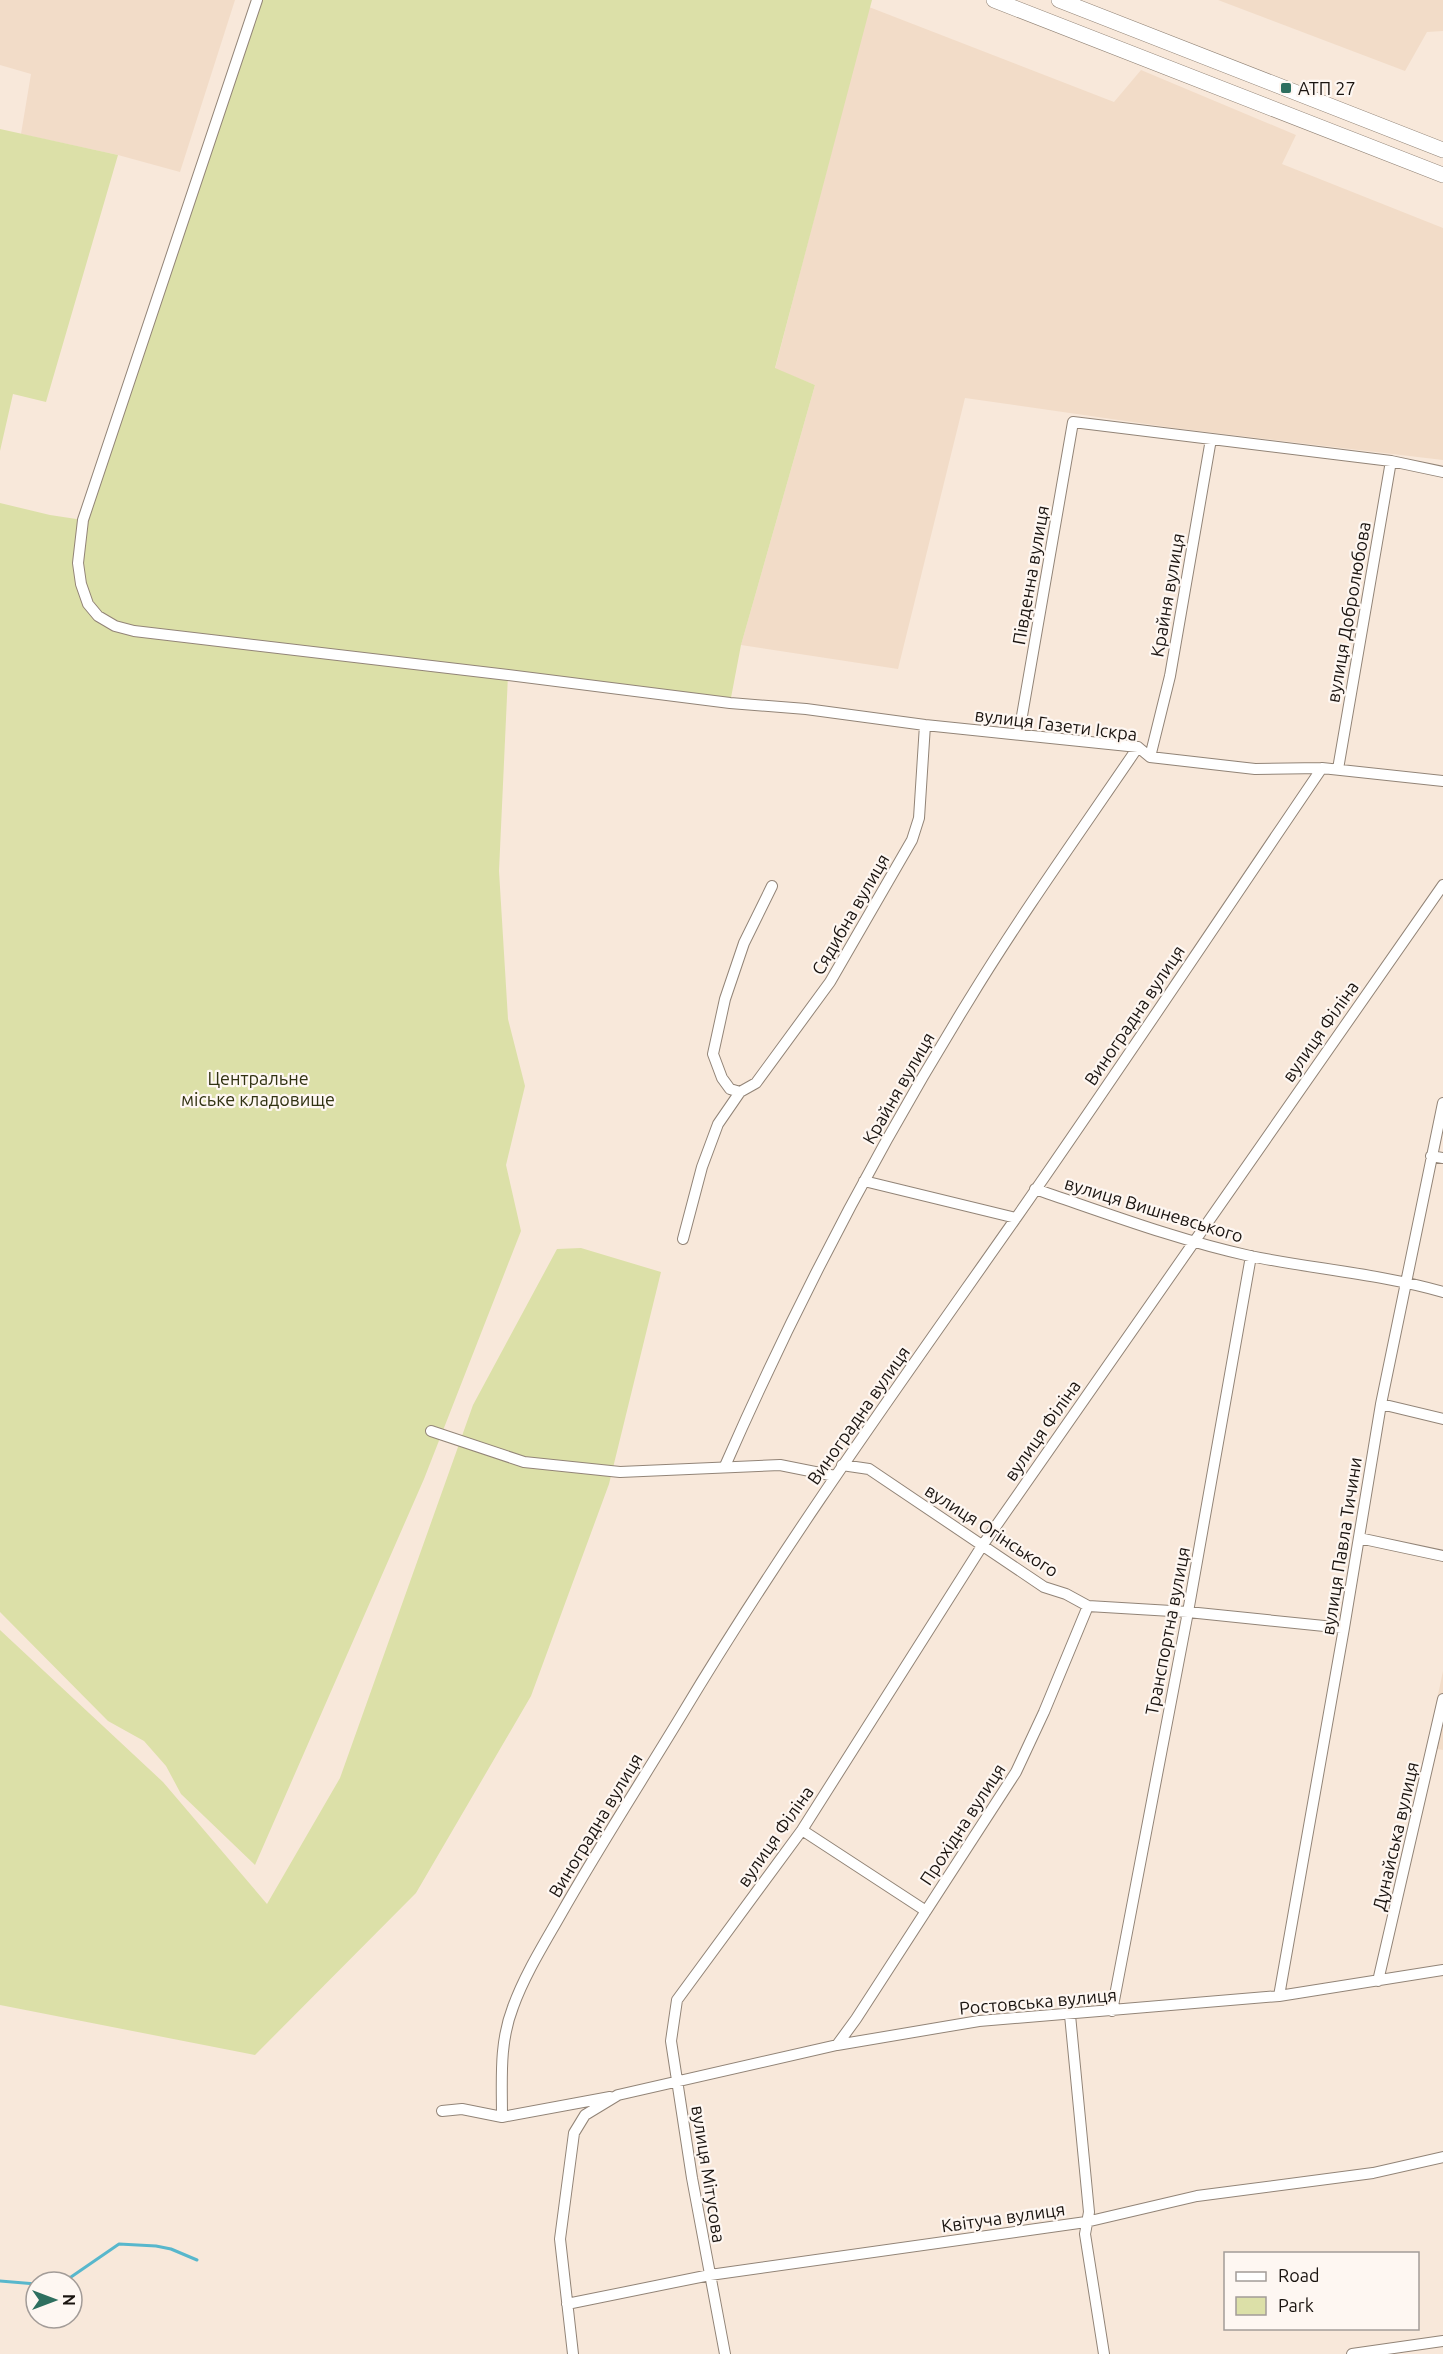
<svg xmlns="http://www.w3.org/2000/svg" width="1443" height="2354" viewBox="0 0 1443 2354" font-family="Ubuntu,sans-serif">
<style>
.built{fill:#f2dcc8}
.green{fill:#dce0a8}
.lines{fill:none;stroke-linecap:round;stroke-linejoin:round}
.stream{stroke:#58b7cc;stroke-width:3}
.minor-casing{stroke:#928477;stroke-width:12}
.secondary-casing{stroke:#928477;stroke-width:16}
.minor{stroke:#fff;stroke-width:10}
.secondary{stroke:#fff;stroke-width:15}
.poi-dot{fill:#2e6f5f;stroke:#fef7f2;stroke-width:2}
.labels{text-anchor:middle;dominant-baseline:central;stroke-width:4.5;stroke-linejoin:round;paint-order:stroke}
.poi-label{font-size:18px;fill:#1a1410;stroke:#fef7f2;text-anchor:start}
.street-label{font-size:18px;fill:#1a1410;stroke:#fef7f2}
.park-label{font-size:18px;fill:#313212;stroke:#fef7f2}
</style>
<rect width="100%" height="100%" fill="#f8e8da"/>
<path class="built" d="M0,0H235L180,172L118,155L21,134L31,74L0,65Z
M1218,0H1443V31L1427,32L1405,71Z
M869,7L1114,102L1141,70L1296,135L1282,164L1443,228V460L1174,428L965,398L898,669L741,645L815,385L775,369Z
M1443,1671V1750L1427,1747Z"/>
<path class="green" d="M257,0H872L775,368L815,385L741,645L730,703L508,675L499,871L508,1019L525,1086L506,1165L521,1231L424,1479L255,1865L181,1794L166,1766L144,1741L108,1721L0,1612V503L50,515L83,520Z
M0,129L118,155L46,402L13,394L0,451Z
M581,1248L661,1272L609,1484L531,1696L416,1893L255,2055L0,2005V1630L163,1782L267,1904L340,1778L473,1405L557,1249Z"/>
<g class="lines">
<path class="stream" d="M0,2281L36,2284
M52,2282L71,2277L119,2244L156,2246L171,2249L197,2260"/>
<defs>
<path id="minor" d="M257,0L83,520L78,563L81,584L88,604L98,616L115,626L134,631L508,675L730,703L806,709L925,725L1138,747L1150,757L1255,769L1322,768L1443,781
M1019,733L1073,422L1391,461L1443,472
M1150,757L1170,676L1211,439
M1338,769L1391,461
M740,1092L730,1089L722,1078L713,1054L725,999L744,943L772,886
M1431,1156L1443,1158
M864,1181L1016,1218
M1035,1189C1106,1213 1177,1240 1250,1256C1314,1269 1380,1274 1443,1292
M683,1239L702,1167L718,1124L740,1092L756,1083L830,982L912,840L919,818L925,725
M1381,1404L1443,1419
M431,1431L524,1462L620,1472L780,1465L835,1476
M842,1465L869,1469L1044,1587L1066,1594L1088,1606L1188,1612L1344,1628
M725,1466C795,1306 877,1149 969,1000C1022,913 1081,831 1138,747
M1359,1538L1443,1556
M802,1830L926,1911
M1378,1981L1443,1699
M1279,1996L1344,1628L1381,1404L1443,1103
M1112,2011L1188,1612L1251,1256
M1070,2015L1089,2212L1085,2234L1104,2354
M837,2045L856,2019L1016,1772L1044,1712L1088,1606
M442,2111L462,2109L502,2117L610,2097
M502,2117C502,2079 499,2043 513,2007C525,1974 544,1944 561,1914C599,1847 641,1782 681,1716C784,1544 901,1382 1016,1218C1120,1069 1220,918 1322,768
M567,2304L710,2275L1086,2222L1197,2196L1373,2173L1443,2157
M573,2354L560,2239L574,2133L585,2115L618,2095L837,2045L979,2021L1279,1996L1443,1970
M725,2354L692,2178L671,2041L677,2000L802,1830L982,1546L1443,885
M1352,2354L1443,2341"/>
<path id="secondary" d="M994,0L1443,175
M1059,0L1443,150"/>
</defs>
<use href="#minor" class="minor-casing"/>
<use href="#secondary" class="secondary-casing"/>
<use href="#minor" class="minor"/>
<use href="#secondary" class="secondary"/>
</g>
<rect class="poi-dot" x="1280" y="82" width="12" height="12" rx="3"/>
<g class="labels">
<g class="poi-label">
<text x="1298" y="88">АТП 27</text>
</g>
<g class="street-label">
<text transform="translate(1030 575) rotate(-80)">Південна вулиця</text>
<text transform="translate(1167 595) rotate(-80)">Крайня вулиця</text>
<text transform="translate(1348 612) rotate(-80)">вулиця Добролюбова</text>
<text transform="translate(1056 724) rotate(7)">вулиця Газети Іскра</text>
<text transform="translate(850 914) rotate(-60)">Сядибна вулиця</text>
<text transform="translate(1134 1015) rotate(-56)">Виноградна вулиця</text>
<text transform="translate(1320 1031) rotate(-55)">вулиця Філіна</text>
<text transform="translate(898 1088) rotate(-60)">Крайня вулиця</text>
<text transform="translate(1154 1209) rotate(17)">вулиця Вишневського</text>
<text transform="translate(858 1415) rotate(-55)">Виноградна вулиця</text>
<text transform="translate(1042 1430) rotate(-55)">вулиця Філіна</text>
<text transform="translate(992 1530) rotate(33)">вулиця Огінського</text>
<text transform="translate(1341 1546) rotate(-81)">вулиця Павла Тичини</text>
<text transform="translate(1167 1631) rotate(-79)">Транспортна вулиця</text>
<text transform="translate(962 1824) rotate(-57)">Прохідна вулиця</text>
<text transform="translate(595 1825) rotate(-59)">Виноградна вулиця</text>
<text transform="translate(775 1836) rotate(-55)">вулиця Філіна</text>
<text transform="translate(1395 1836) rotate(-77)">Дунайська вулиця</text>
<text transform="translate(1038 2001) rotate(-5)">Ростовська вулиця</text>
<text transform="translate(709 2174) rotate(81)">вулиця Мітусова</text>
<text transform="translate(1003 2217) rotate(-8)">Квітуча вулиця</text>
</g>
<g class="park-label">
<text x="258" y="1078">Центральне<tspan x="258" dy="21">міське кладовище</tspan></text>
</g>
</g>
<rect x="1224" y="2252" width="195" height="78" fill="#fef7f2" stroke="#a39c98" stroke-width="1.5"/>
<rect x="1236" y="2272" width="30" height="9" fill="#ffffff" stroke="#a39c98" stroke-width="1.5"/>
<text x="1278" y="2282" font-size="18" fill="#1a1410">Road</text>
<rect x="1236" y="2297" width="30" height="18" fill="#dce0a8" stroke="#a39c98" stroke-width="1.5"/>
<text x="1278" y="2312" font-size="18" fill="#1a1410">Park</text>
<g transform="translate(54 2300) rotate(90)"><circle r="28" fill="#fef7f2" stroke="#a39c98" stroke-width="1.5"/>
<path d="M0-4.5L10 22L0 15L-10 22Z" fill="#2e6f5f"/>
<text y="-9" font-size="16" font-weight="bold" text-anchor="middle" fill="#1a1410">N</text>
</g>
</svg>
